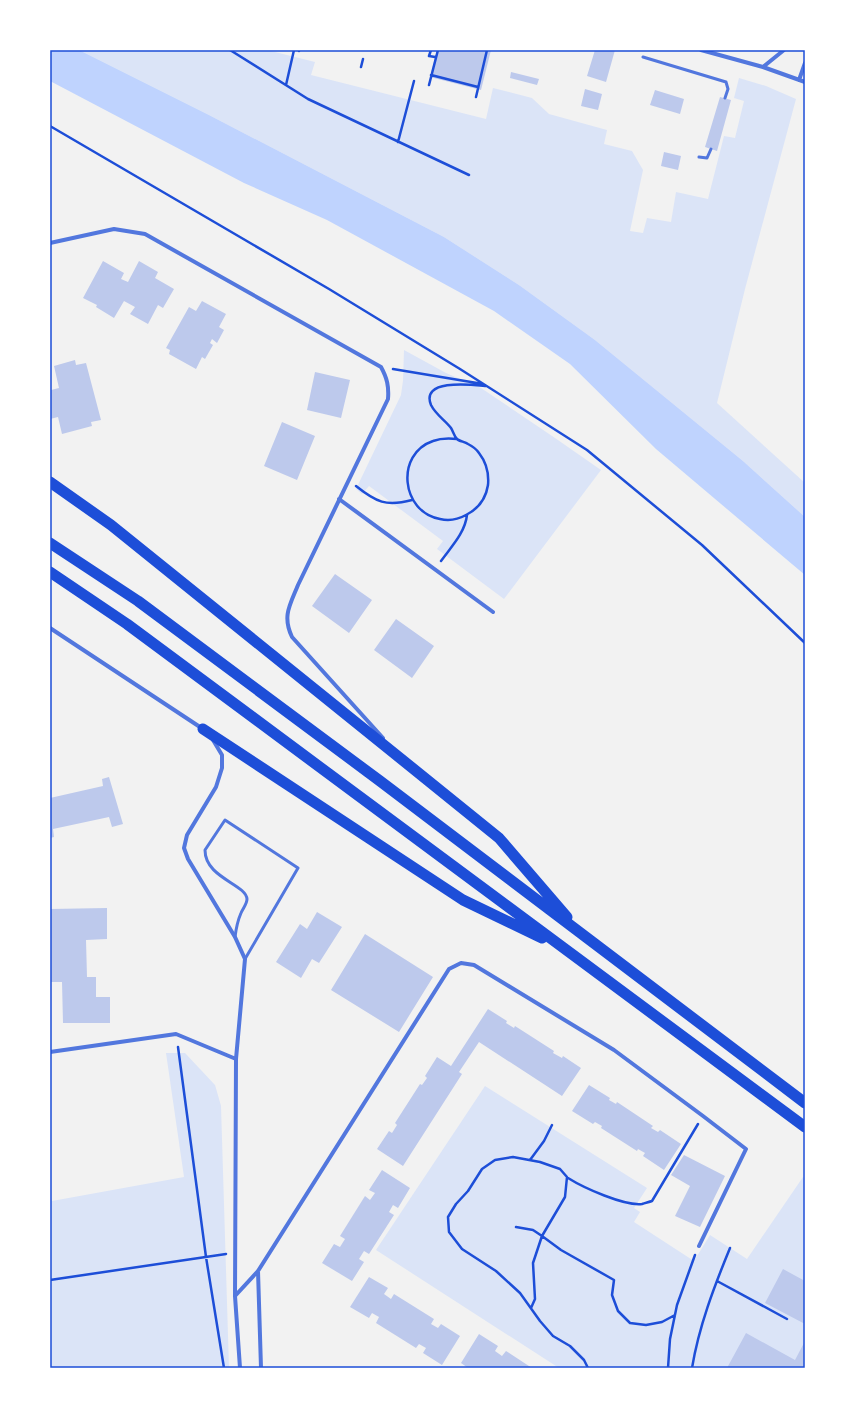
<svg xmlns="http://www.w3.org/2000/svg" width="855" height="1418" font-family="Inter,sans-serif">
	<style>
		.green { fill: #dbe4f7 }
		.water { fill: #bfd3fe }
		.building { fill: #bdc9ec }
		.lines { fill: none; stroke-linecap: round; stroke-linejoin: round }
		.path { stroke: #1d4ed8; stroke-width: 2.5 }
		.service { stroke: #5277de; stroke-width: 3 }
		.minor { stroke: #5277de; stroke-width: 4 }
		.trunk { stroke: #1d4ed8; stroke-width: 11 }
		.neatline { fill: none; stroke: #1d4ed8; stroke-width: 1.5 }
	</style>
	<rect width="100%" height="100%" fill="#f2f2f2"/>
	<path class="green" d="M 79,50 L 267,50 L 315,62 L 311,75 L 486,119 L 493,88 L 532,98 L 549,114 L 607,130 L 604,144 L 632,151 L 643,170 L 630,231 L 643,233 L 647,218 L 671,222 L 676,192 L 708,199 L 724,136 L 735,138 L 744,101 L 734,98 L 739,78 L 766,86 L 796,99 L 745,289 L 717,403 L 805,483 L 805,517 L 743,461 L 595,340 L 519,285 L 444,237 L 209,115 Z
		M 404,350 L 446,373 L 481,388 L 555,438 L 601,470 L 504,599 L 437,549 L 443,541 L 369,486 L 362,494 L 356,489 L 401,395 L 403,381 Z
		M 166,1053 L 185,1053 L 215,1085 L 221,1106 L 229,1368 L 50,1368 L 50,1193 L 52,1201 L 184,1177 Z
		M 485,1086 L 647,1188 L 634,1208 L 640,1212 L 634,1222 L 694,1261 L 710,1235 L 747,1259 L 803,1177 L 805,1178 L 805,1368 L 559,1368 L 376,1250 Z"/>
	<path class="water" d="M 50,50 L 79,50 L 209,115 L 444,237 L 519,285 L 595,340 L 743,461 L 805,517 L 805,575 L 656,449 L 570,364 L 494,311 L 327,220 L 244,183 L 50,81 Z"/>
	<path class="building" d="M 437,50 L 491,50 L 481,90 L 430,77 Z
		M 595,50 L 615,50 L 606,82 L 587,76 Z
		M 511,72 L 539,79 L 537,85 L 510,78 Z
		M 585,89 L 602,94 L 598,110 L 581,106 Z
		M 655,90 L 684,99 L 680,114 L 650,105 Z
		M 720,97 L 731,100 L 717,151 L 705,147 Z
		M 664,152 L 681,156 L 678,170 L 661,166 Z
		M 103,261 L 124,273 L 121,279 L 128,282 L 139,261 L 158,272 L 155,278 L 174,289 L 163,308 L 158,305 L 148,324 L 130,314 L 135,307 L 124,301 L 114,318 L 96,307 L 97,305 L 83,298 Z
		M 202,301 L 226,314 L 219,327 L 224,330 L 217,343 L 212,339 L 210,343 L 213,345 L 205,359 L 202,357 L 196,369 L 169,354 L 170,350 L 166,348 L 189,307 L 196,311 Z
		M 75,360 L 76,365 L 86,363 L 101,420 L 91,422 L 92,426 L 62,434 L 58,417 L 50,419 L 50,387 L 51,390 L 59,388 L 54,366 Z
		M 315,372 L 350,380 L 341,418 L 307,410 Z
		M 282,422 L 315,436 L 297,480 L 264,466 Z
		M 335,574 L 372,600 L 349,633 L 312,606 Z
		M 396,619 L 434,646 L 412,678 L 374,650 Z
		M 109,777 L 123,824 L 112,827 L 109,817 L 53,829 L 54,837 L 50,838 L 50,798 L 103,786 L 102,779 Z
		M 107,908 L 107,939 L 86,940 L 87,977 L 96,977 L 96,997 L 110,997 L 110,1023 L 63,1023 L 62,982 L 50,982 L 50,909 Z
		M 317,912 L 342,927 L 319,963 L 312,959 L 301,978 L 276,962 L 300,924 L 307,929 Z
		M 365,934 L 433,977 L 399,1032 L 331,990 Z
		M 488,1009 L 507,1021 L 506,1023 L 514,1028 L 515,1026 L 554,1051 L 553,1053 L 562,1058 L 563,1056 L 581,1068 L 562,1096 L 479,1042 L 459,1072 L 462,1074 L 403,1166 L 377,1149 L 389,1131 L 392,1133 L 397,1125 L 395,1123 L 420,1084 L 422,1085 L 427,1078 L 425,1076 L 437,1057 L 451,1066 Z
		M 589,1085 L 610,1098 L 609,1100 L 616,1104 L 617,1102 L 653,1126 L 651,1128 L 658,1132 L 660,1130 L 681,1144 L 664,1170 L 643,1156 L 645,1153 L 638,1149 L 637,1151 L 601,1128 L 602,1126 L 595,1122 L 593,1124 L 572,1111 Z
		M 684,1155 L 725,1176 L 700,1227 L 675,1216 L 690,1186 L 671,1175 Z
		M 382,1170 L 410,1188 L 398,1208 L 393,1205 L 389,1212 L 394,1215 L 369,1254 L 364,1251 L 359,1259 L 364,1262 L 352,1281 L 322,1263 L 334,1244 L 340,1247 L 345,1239 L 340,1236 L 365,1196 L 370,1200 L 375,1193 L 369,1190 Z
		M 783,1269 L 805,1281 L 805,1324 L 765,1303 Z
		M 369,1277 L 388,1288 L 384,1294 L 391,1299 L 394,1294 L 434,1319 L 431,1324 L 438,1328 L 441,1324 L 460,1336 L 442,1365 L 423,1353 L 426,1348 L 419,1344 L 416,1348 L 376,1323 L 379,1317 L 372,1313 L 369,1318 L 350,1307 Z
		M 746,1333 L 795,1360 L 805,1341 L 805,1368 L 727,1368 Z
		M 479,1334 L 498,1346 L 495,1351 L 502,1356 L 506,1351 L 532,1368 L 468,1368 L 461,1363 Z"/>
	<g class="lines">
		<path class="path" d="M 230,50 L 308,99 L 469,175
			M 431,50 L 429,56 L 435,57
			M 299,51 L 299,50
			M 361,67 L 363,59
			M 431,75 L 478,87
			M 286,85 L 294,50
			M 429,85 L 438,50
			M 476,97 L 487,50
			M 50,126 L 329,289 L 460,369 L 587,450 L 702,545 L 805,643
			M 398,142 L 414,81
			M 393,369 L 483,384
			M 457,439 C 448,438 441,438 433,441 C 395,454 401,512 440,519 C 449,521 457,520 466,515 C 478,509 486,498 488,485 C 489,474 486,462 479,453 C 477,450 472,446 468,444 C 465,442 459,441 457,439 C 454,436 453,431 451,428 C 445,420 436,415 431,405 C 420,378 474,385 486,386
			M 356,486 C 376,502 386,507 412,500
			M 441,561 C 451,547 465,533 467,515
			M 178,1047 L 206,1257 L 224,1368
			M 530,1160 L 544,1141 L 552,1125
			M 568,1178 C 584,1188 624,1206 642,1204 C 645,1203 649,1202 652,1201 L 698,1124
			M 516,1227 L 533,1230 L 542,1236 L 533,1263 L 535,1299 L 531,1308
			M 50,1280 L 226,1254
			M 717,1281 L 787,1319
			M 588,1368 L 584,1360 L 570,1346 L 553,1336 L 540,1321 L 520,1293 L 496,1271 L 462,1249 L 449,1232 L 448,1217 L 456,1204 L 468,1191 L 482,1169 L 495,1160 L 513,1157 L 540,1162 L 560,1169 L 567,1177 L 565,1197 L 542,1236 L 561,1250 L 614,1280 L 612,1295 L 618,1311 L 630,1323 L 646,1325 L 662,1322 L 675,1315
			M 668,1368 L 670,1339 L 677,1305 L 695,1255
			M 692,1368 C 699,1326 714,1287 730,1248"/>
		<path class="service" d="M 643,57 L 726,82 L 728,89 L 725,98
			M 699,157 L 707,158 L 711,149
			M 235,937 C 236,929 238,920 241,913 C 243,908 247,904 247,899 C 246,884 205,878 205,850 L 225,820 L 298,868 L 245,959"/>
		<path class="minor" d="M 701,50 L 763,67 L 805,82
			M 763,67 L 784,50
			M 799,80 L 805,63
			M 50,243 L 114,229 L 145,234 L 381,367 C 387,378 389,386 388,399 L 298,585 C 290,605 282,616 292,637 L 383,738
			M 339,499 L 493,612
			M 50,628 L 203,729
			M 213,740 L 222,755 L 222,768 L 216,787 L 187,835 L 184,848 L 188,859 L 235,937 L 245,959 L 236,1059 L 235,1296 L 240,1368
			M 50,1052 L 176,1034 L 236,1059
			M 258,1271 L 261,1368
			M 235,1296 L 258,1271 L 449,969 L 461,963 L 474,965 L 614,1050 L 703,1116 L 746,1149 L 699,1246"/>
		<path class="trunk" d="M 50,482 L 111,525 L 400,758 L 499,838 L 567,917
			M 50,543 L 138,601 L 380,781 L 805,1103
			M 50,572 L 127,624 L 805,1127
			M 203,729 L 463,900 L 542,938"/>
	</g>
	<rect width="855" height="1418" fill="none" stroke="#ffffff" stroke-width="102"/>
	<rect x="51" y="51" width="753" height="1316" class="neatline"/>
</svg>
